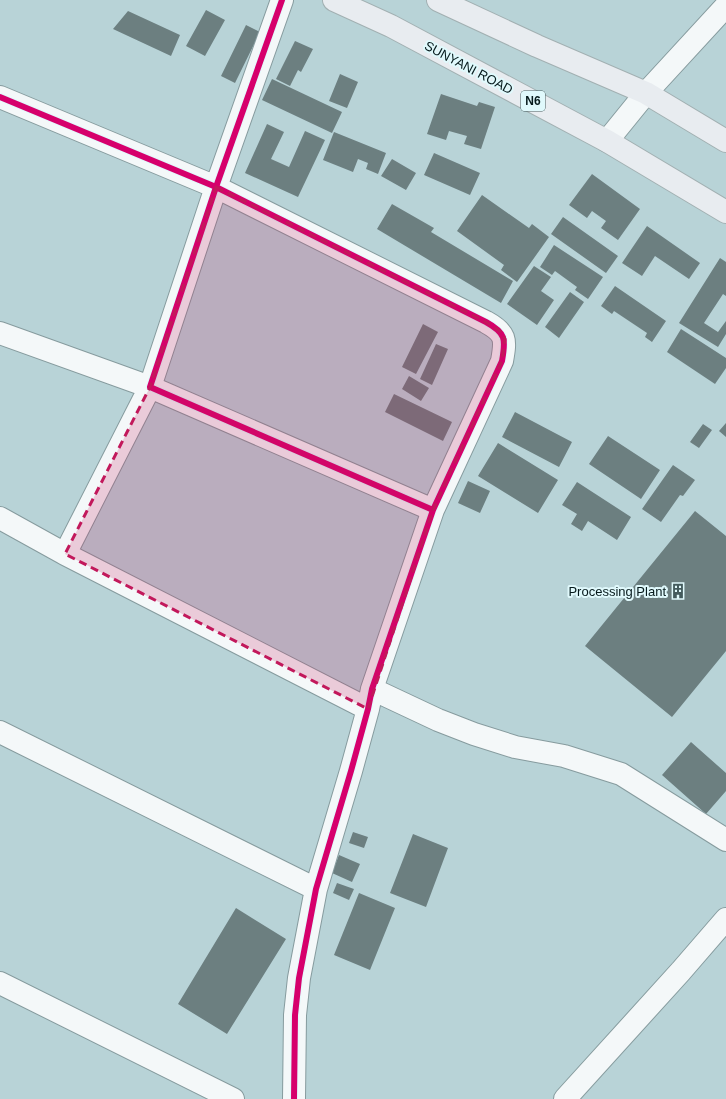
<svg xmlns="http://www.w3.org/2000/svg" width="726" height="1099" font-family="Arial,sans-serif">
	<style>
		.building { fill: #6c7f80 }
		.lines { fill: none; stroke-linecap: round; stroke-linejoin: round }
		.minor-casing { stroke: #869b9e; stroke-width: 24 }
		.primary-casing { stroke: #a2b0b2; stroke-width: 24 }
		.minor { stroke: #f4f8f9; stroke-width: 22 }
		.primary { stroke: #e8ecf0; stroke-width: 22 }
		.cycleway-casing { stroke: #e0f9fc; stroke-width: 8 }
		.cycleway { stroke: #d6006c; stroke-width: 6 }
		.marked { fill: #c2185b; fill-opacity: 0.2; stroke: #c2185b; stroke-width: 3; stroke-dasharray: 8 5; stroke-linejoin: round }
		.labels { text-anchor: middle; stroke-width: 4; stroke-linejoin: round; paint-order: stroke }
		.shield { fill: #e0f9fc; stroke: #475d5f; stroke-width: 1 }
		.shield-label { font-size: 12px; font-weight: bold; fill: #061a1c }
		.street-label { font-size: 13px; fill: #061a1c; stroke: #e0f9fc }
		.poi-label { font-size: 13px; fill: #061a1c; stroke: #e0f9fc; text-anchor: end }
	</style>
	<rect width="100%" height="100%" fill="#b8d3d7"/>
	<path class="building" d="M 206,10 L 225,20 L 205,56 L 186,46 Z
		M 128,11 L 180,35 L 171,56 L 113,29 Z
		M 246,25 L 260,32 L 235,83 L 221,76 Z
		M 295,41 L 313,49 L 301,72 L 298,70 L 290,86 L 276,79 Z
		M 340,74 L 358,82 L 347,108 L 329,101 Z
		M 272,79 L 342,112 L 332,133 L 262,100 Z
		M 441,94 L 477,106 L 479,102 L 495,107 L 481,149 L 464,144 L 467,136 L 449,131 L 446,140 L 427,134 Z
		M 267,124 L 284,132 L 271,159 L 289,167 L 305,131 L 325,140 L 298,197 L 245,173 Z
		M 334,132 L 386,153 L 378,174 L 366,169 L 368,163 L 358,159 L 353,172 L 323,160 Z
		M 434,153 L 480,173 L 470,195 L 424,175 Z
		M 392,159 L 416,173 L 406,190 L 381,176 Z
		M 592,174 L 640,209 L 618,240 L 601,228 L 606,221 L 592,211 L 587,218 L 569,205 Z
		M 482,195 L 529,228 L 532,224 L 549,237 L 517,282 L 501,270 L 504,265 L 457,231 Z
		M 392,204 L 434,228 L 431,232 L 513,281 L 501,303 L 377,229 Z
		M 563,217 L 618,256 L 606,273 L 551,234 Z
		M 647,226 L 700,263 L 689,279 L 655,256 L 642,276 L 622,263 Z
		M 554,245 L 603,277 L 588,299 L 575,290 L 577,287 L 555,271 L 552,275 L 540,267 Z
		M 720,258 L 726,262 L 726,296 L 723,294 L 704,323 L 718,332 L 726,321 L 726,334 L 718,347 L 679,323 Z
		M 534,266 L 551,277 L 541,291 L 554,300 L 537,325 L 507,304 Z
		M 615,286 L 666,321 L 652,342 L 645,337 L 647,333 L 614,311 L 612,314 L 601,306 Z
		M 570,292 L 584,302 L 559,338 L 545,327 Z
		M 423,324 L 438,332 L 416,374 L 402,367 Z
		M 681,329 L 726,358 L 726,368 L 715,384 L 667,352 Z
		M 436,344 L 448,349 L 432,385 L 420,379 Z
		M 409,376 L 429,388 L 421,401 L 402,389 Z
		M 394,394 L 452,422 L 443,441 L 385,412 Z
		M 515,412 L 572,442 L 559,467 L 502,437 Z
		M 726,423 L 726,437 L 719,431 Z
		M 703,424 L 712,430 L 699,448 L 690,442 Z
		M 608,436 L 660,470 L 641,499 L 589,464 Z
		M 498,443 L 558,480 L 538,513 L 478,476 Z
		M 673,465 L 695,480 L 683,496 L 680,495 L 661,522 L 642,509 Z
		M 468,481 L 490,491 L 480,513 L 458,503 Z
		M 577,482 L 631,517 L 617,540 L 588,521 L 582,531 L 571,524 L 577,514 L 562,505 Z
		M 695,511 L 726,536 L 726,651 L 672,717 L 585,646 Z
		M 691,742 L 726,773 L 726,791 L 706,814 L 662,775 Z
		M 353,832 L 368,837 L 364,848 L 349,843 Z
		M 413,834 L 448,848 L 426,907 L 390,893 Z
		M 339,855 L 360,864 L 352,882 L 332,873 Z
		M 337,883 L 354,889 L 349,900 L 333,893 Z
		M 359,893 L 395,908 L 370,970 L 334,955 Z
		M 236,908 L 286,939 L 227,1034 L 178,1004 Z"/>
	<g class="lines">
		<defs>
			<path id="minor" d="M 282,0 L 216,187 L 150,387 L 433,510
				M 0,97 L 216,187 L 486,322 C 506,333 506,339 502,361 L 433,510 L 372,689 L 368,709 L 351,771 L 316,889 L 299,978 L 295,1015 L 294,1099
				M 607,141 L 646,93 L 726,6
				M 0,333 L 150,387 L 65,554
				M 0,518 L 65,554 L 368,709
				M 372,689 L 438,720 L 474,734 L 515,747 L 564,756 L 621,774 L 726,840
				M 0,732 L 316,889
				M 0,983 L 233,1099
				M 565,1099 L 681,971 L 726,919"/>
			<path id="primary" d="M 334,0 L 391,26 L 607,141 L 726,212
				M 438,0 L 537,46 L 646,93 L 726,141"/>
		</defs>
		<use href="#minor" class="minor-casing"/>
		<use href="#primary" class="primary-casing"/>
		<use href="#minor" class="minor"/>
		<use href="#primary" class="primary"/>
		<defs>
			<path id="cycleway" d="M 282,0 L 216,187 L 150,387 L 433,510
				M 0,97 L 216,187 L 486,322 C 506,333 506,339 502,361 L 433,510 L 372,689 L 368,709 L 351,771 L 316,889 L 299,978 L 295,1015 L 294,1099"/>
		</defs>
		<use href="#cycleway" class="cycleway-casing"/>
		<use href="#cycleway" class="cycleway"/>
	</g>
	<path class="marked" d="M 216,187 L 486,322 L 500,331 L 505,339 L 502,361 L 433,510 L 368,709 L 65,554 L 150,387 Z"/>
	<defs>
		<symbol id="building-bare" viewBox="-9 -9 18 18"><path d="M-4-6H4V6H1V3H-1V6H-4ZM-2.5-4.3h1.7v1.8h-1.7ZM.8-4.3h1.7v1.8H.8ZM-2.5-1h1.7V.8h-1.7ZM.8-1h1.7V.8H.8Z" fill="#445b5d" stroke="#e0f9fc" stroke-width="2.5" paint-order="stroke"/></symbol>
	</defs>
	<g fill-rule="evenodd">
		<use href="#building-bare" x="667" y="580" width="22" height="22"/>
	</g>
	<g class="labels">
		<rect class="shield" x="521" y="91" width="24" height="20" rx="3"/>
		<g class="shield-label">
			<text x="533" y="105">N6</text>
		</g>
		<g class="street-label">
			<text transform="translate(469 67) rotate(28)" y="5">SUNYANI ROAD</text>
		</g>
		<g class="poi-label">
			<text x="666" y="596">Processing Plant</text>
		</g>
	</g>
</svg>
